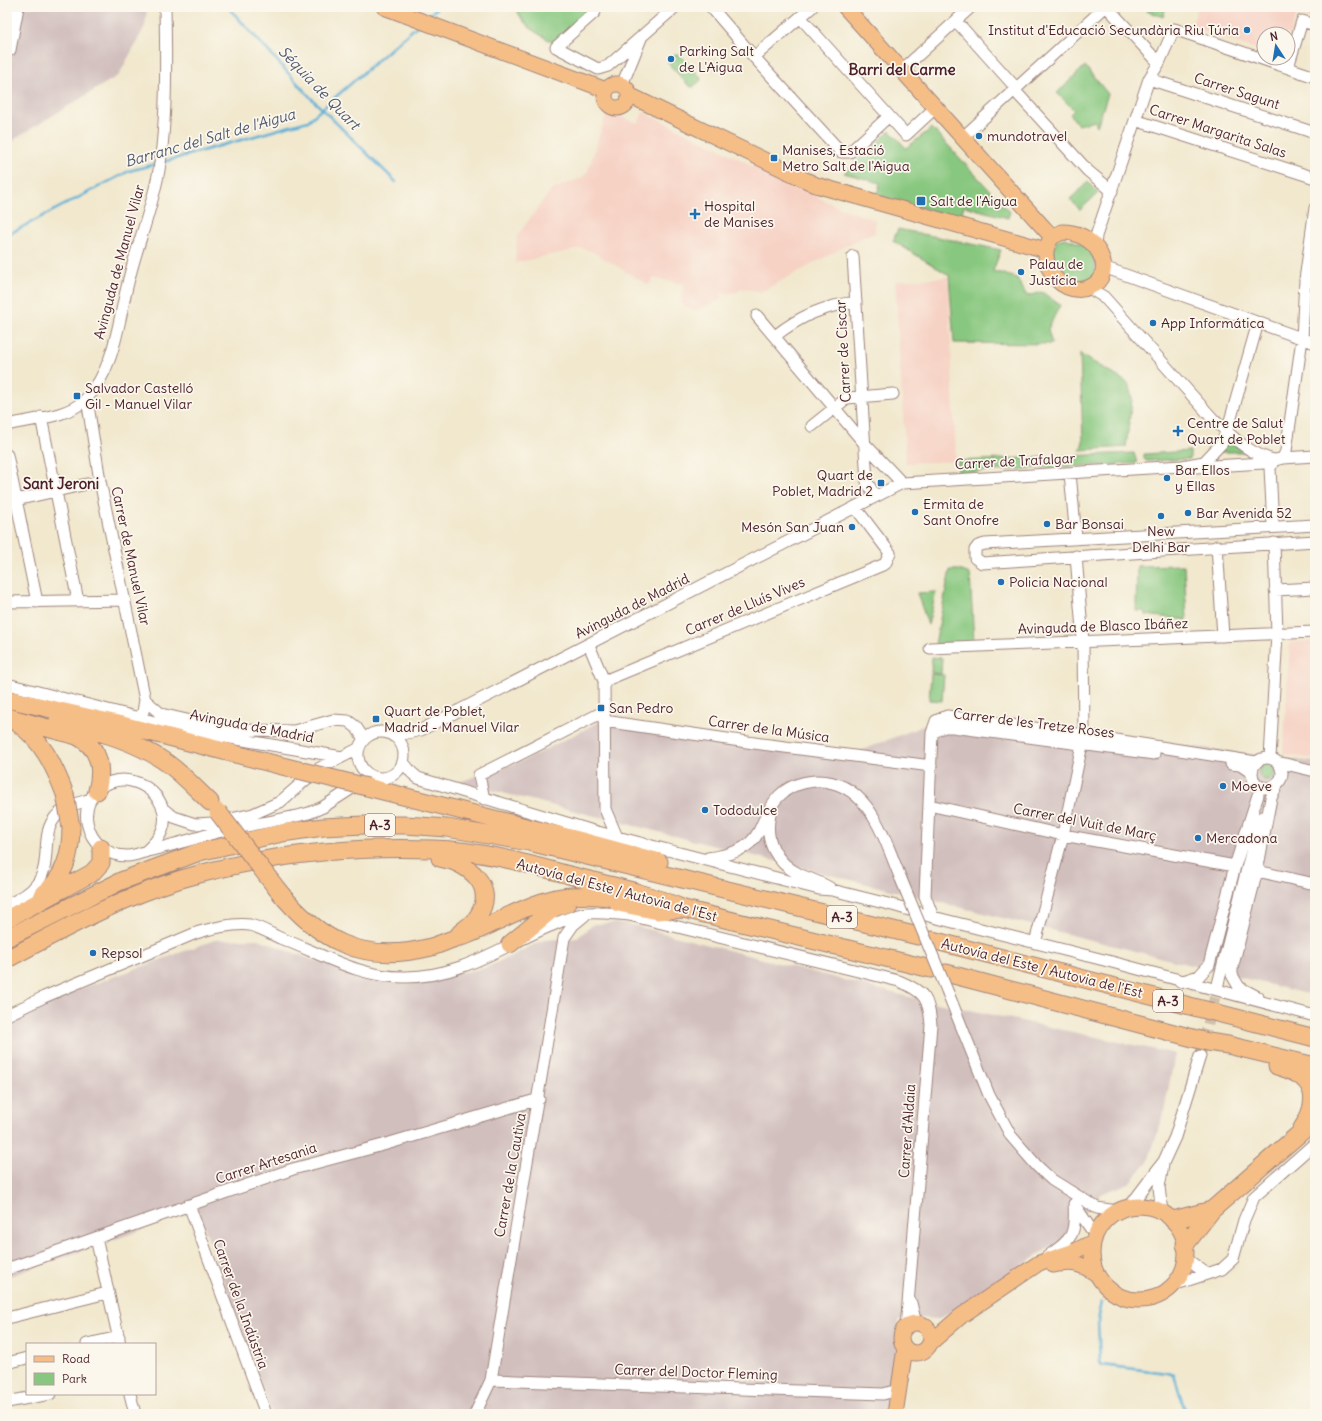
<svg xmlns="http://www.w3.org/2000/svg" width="1322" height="1421" font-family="Delius,sans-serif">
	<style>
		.built { fill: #f6d2c4 }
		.industrial { fill: #d1bfbe }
		.green { fill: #88c77f; stroke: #697355 }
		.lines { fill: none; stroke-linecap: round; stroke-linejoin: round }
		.stream { stroke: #5aafd6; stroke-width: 2.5 }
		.minor-tunnel { stroke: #d0c0ad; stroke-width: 11; stroke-dasharray: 11 5.5; stroke-linecap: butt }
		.minor-casing { stroke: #9e847c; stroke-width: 13 }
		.major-casing { stroke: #9e847c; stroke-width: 17 }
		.highway-casing { stroke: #9e847c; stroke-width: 19 }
		.minor { stroke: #fff; stroke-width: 11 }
		.major { stroke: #f6be87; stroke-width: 15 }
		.highway { stroke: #f6be87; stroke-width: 17 }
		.minor-bridge-casing { stroke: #9e847c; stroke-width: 13; stroke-linecap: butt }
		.highway-bridge-casing { stroke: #9e847c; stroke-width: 19; stroke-linecap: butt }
		.minor-bridge { stroke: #fff; stroke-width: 11 }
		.highway-bridge { stroke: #f6be87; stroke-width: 17 }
		.poi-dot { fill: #1f6fb2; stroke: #fbf7ec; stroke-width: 1.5 }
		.labels { text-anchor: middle; stroke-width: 3.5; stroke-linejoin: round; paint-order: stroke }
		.shield { fill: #fbf7ec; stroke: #7f6065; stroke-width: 1 }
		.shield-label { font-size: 13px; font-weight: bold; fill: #4a1f2b }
		.poi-label { font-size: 14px; fill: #4a1f2b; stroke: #fbf7ec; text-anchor: start }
		.street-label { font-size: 14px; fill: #4a1f2b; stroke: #fbf7ec }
		.neighbourhood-label { font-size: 15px; font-weight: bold; fill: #4a1f2b; stroke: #fbf7ec }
		.water-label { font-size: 15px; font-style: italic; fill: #50596f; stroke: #fbf7ec }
	</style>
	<rect width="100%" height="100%" fill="#fbf7ec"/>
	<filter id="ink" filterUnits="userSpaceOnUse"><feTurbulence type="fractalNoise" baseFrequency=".025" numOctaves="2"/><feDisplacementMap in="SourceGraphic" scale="8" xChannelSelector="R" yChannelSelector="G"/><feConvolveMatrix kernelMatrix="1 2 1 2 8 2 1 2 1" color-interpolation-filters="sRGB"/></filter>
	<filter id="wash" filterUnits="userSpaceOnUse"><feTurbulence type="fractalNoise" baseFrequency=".012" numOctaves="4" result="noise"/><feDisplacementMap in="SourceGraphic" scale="16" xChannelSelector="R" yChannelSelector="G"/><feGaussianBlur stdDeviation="0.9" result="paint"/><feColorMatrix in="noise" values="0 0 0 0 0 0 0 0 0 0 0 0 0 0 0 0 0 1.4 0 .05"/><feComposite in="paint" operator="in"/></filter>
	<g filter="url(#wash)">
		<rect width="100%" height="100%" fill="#f1e8ce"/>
		<path class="built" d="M 1197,7 L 1315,7 L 1315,19 L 1297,14 L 1288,40 L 1288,34 L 1264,34 L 1264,52 L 1192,27 Z
			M 607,112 L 638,123 L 643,112 L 840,208 L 875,220 L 875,233 L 862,237 L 761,292 L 741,288 L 737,292 L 722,294 L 722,300 L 694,311 L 681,303 L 683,284 L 653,278 L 649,285 L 591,251 L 582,248 L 515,263 L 517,236 L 551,190 L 582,178 L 588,171 Z
			M 948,277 L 956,461 L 906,463 L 895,281 Z
			M 1315,641 L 1315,759 L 1283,754 L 1290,642 Z"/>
		<path class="industrial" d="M 7,7 L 147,7 L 145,26 L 119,75 L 16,138 L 7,148 Z
			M 948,716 L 1315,762 L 1315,996 L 459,782 L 525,760 L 599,722 L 855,753 Z
			M 624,923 L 905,996 L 1175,1054 L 1163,1117 L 1148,1161 L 1129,1183 L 1101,1194 L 1060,1241 L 939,1319 L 919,1318 L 899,1320 L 894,1382 L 889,1414 L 272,1414 L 198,1210 L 7,1277 L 7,1024 L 61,996 L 215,940 L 258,939 L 313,960 L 403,985 L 488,967 L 544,940 L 577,938 L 594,924 Z"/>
		<path class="green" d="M 516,7 L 596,7 L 554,43 C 537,33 522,26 516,7 Z
			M 1148,7 L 1166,7 L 1163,17 L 1146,11 Z
			M 676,54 L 680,55 L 700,77 L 701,80 L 693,87 L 689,86 L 668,63 Z
			M 1085,66 L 1108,94 L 1097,126 L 1095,121 L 1078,125 L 1070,114 L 1074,110 L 1057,93 Z
			M 932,128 L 1010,212 L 1008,218 L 964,206 L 960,219 L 877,195 L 880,183 L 844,173 L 890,131 L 906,148 Z
			M 1088,182 L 1098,193 L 1080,210 L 1070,199 Z
			M 898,229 L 1001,250 L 993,271 L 1017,278 L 1027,296 L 1042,292 L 1060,305 L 1048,329 L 1052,344 L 954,343 L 949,275 L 893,241 Z
			M 1064,238 C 1083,243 1100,252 1094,276 L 1082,284 L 1065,280 L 1050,258 L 1057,240 Z
			M 1080,354 L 1128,383 L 1132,399 L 1126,447 L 1080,450 L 1083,442 Z
			M 1228,439 L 1244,452 L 1217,452 Z
			M 1190,451 L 1190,459 L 1147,461 L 1144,459 L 1144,454 Z
			M 1134,453 L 1137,463 L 957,473 L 958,461 Z
			M 1184,565 L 1187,620 L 1146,615 L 1145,611 L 1136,611 L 1137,566 Z
			M 950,570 L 959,570 L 970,574 L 974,642 L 935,644 Z
			M 936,592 L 928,625 L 917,593 Z
			M 932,657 L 942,658 L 941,674 L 931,673 Z
			M 931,674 L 944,675 L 942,701 L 929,700 Z
			M1259 772a8 8 0 1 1 16 0a8 8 0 1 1-16 0Z"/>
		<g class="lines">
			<path class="stream" d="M 228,7 L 311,98 L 396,182
				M 426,18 L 438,7
				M 163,162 L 308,121 L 418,25
				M 7,235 L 129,171 L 156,164
				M 1102,1302 L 1098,1321 L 1100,1362 L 1102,1365 L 1168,1373 L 1174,1375 L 1186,1414"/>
		</g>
	</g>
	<g filter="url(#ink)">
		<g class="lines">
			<path class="minor-tunnel" d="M 1200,1056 L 1218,984"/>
			<defs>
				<path id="minor" d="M 711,7 L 754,57 L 841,152 L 850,152 L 888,117
					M 1107,7 L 1159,63
					M 595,12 L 556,47 L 598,69 L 608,66 L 642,36
					M 800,17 L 906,135 L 935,108
					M 956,21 L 1017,89
					M 10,50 L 18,7
					M 754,57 L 812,7
					M 1288,67 L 1302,21 L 1315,25
					M 902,70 L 971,7
					M 1149,79 L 1315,133
					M 622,85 L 642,36 L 675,7
					M 1015,91 L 1088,171 L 1112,191
					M 1135,120 L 1315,178
					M 962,138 L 1105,7
					M 1095,247 L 1096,236 L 1149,79 L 1159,63 L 1174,29 L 1315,77
					M 853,256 L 867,482 L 875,496
					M 1102,264 L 1109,269 L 1315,343
					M 1305,280 L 1315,282
					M 1089,288 L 1104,297 L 1213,419 C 1232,436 1248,454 1274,460
					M 757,316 L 864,443 L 902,483
					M 775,336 C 800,316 824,306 856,302
					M 87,399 L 100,481 L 145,700 L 143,712 L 139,718
					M 41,417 L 78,601
					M 7,425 C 32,419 67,418 86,399 C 114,370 118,324 127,287 C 136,247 152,210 159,170 C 167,120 166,58 165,7
					M 812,426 L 847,398 L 893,394
					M 7,455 L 37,602
					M 1283,458 L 1286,451 L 1302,339 L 1305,280 L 1315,208
					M 1196,467 L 1264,463 L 1283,458 L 1315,456
					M 1070,473 L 1076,538
					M 16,500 L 100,481
					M 1315,525 L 985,544 L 978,546 L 975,550 L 975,558 L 982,563 L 1315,541
					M 1273,526 L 1270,468 L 1274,460
					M 1217,546 L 1223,636
					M 1275,590 L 1315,588
					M 7,602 L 125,600
					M 589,645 L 604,681 L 605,809 L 617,837
					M 930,648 L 1315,632
					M 604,681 L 885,564 L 890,553 L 855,507
					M 7,684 L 190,731 L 342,757
					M 145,700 L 161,714 L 217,727 L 245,730 L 294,731 L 333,720 L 348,721 L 356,727 L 364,739
					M 604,721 L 754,743 L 931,766
					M358 755a23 23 0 1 1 46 0a23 23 0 1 1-46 0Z
					M 932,733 L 944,727 L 953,727 L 1154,754
					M 393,736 L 421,730 L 902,483 L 1182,466 L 1204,462 L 1222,443 L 1230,421 L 1257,326 L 1261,324
					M 1270,758 L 1277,634 L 1274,543
					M1252 773a15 15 0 1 1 30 0a15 15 0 1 1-30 0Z
					M 403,762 L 412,773 L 418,778 L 590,830 L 819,889 L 832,890 L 896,906 L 933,917 L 1108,961 L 1315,1016
					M 1277,762 L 1315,771
					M 1231,764 L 1240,765 L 1252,773
					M 484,799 L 479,775 L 605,711
					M 929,805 L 1063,835 L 1235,866
					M 163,809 L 174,817 L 195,824 L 213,823 L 253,814 L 280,802 L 318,769 L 358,749
					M 770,815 C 764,840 776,863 799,874 C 810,879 820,882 830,888
					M 145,852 C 152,846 158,840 162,831 C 174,802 140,772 111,782 C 70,796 84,856 127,856 C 135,856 140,853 147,851 C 170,846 192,839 214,833 C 246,825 278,821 309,813 L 323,807 L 371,776
					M 708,858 C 728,855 749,851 759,831 C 765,819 769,806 779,796 C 788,787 802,782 815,781 C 869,779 884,839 901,879
					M 1257,871 L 1315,884
					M 7,905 C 18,900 30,894 37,884 C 55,859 35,827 65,809 C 72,804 82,802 91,799
					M 933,917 L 925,896 L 932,733 L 936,721 L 947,716 L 1084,735 L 1256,762
					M 1035,943 L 1063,835 L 1084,735 L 1083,642 L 1076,556
					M 1180,982 L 1199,976 L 1209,965 L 1235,866 L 1258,795
					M 1218,984 L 1257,829 L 1262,817
					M 948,993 L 989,1095 L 1011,1136 L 1037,1166 L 1052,1180 L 1097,1208 L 1117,1211
					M 1258,997 L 1239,987 L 1232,975 L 1232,969 L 1257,871 L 1271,798 L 1279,781
					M 7,1015 L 44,997 L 196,933 C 213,928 232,923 250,925 C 260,927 271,934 280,938 C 322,954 360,978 406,977 C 463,976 500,947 550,926 C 562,921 574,915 587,913 C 601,912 615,914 629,915 L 899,981 C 925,992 929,998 931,1025 L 906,1328
					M 1074,1204 L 1095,1235
					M 189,1205 L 266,1414
					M 1130,1206 L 1164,1161 L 1175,1137 L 1200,1056
					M 1162,1212 L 1159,1187 L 1163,1165
					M 96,1238 L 120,1344
					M 1047,1257 C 1072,1238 1076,1237 1074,1204
					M 1185,1258 L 1207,1274
					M 7,1269 L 293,1169 L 383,1145 L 539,1099
					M 1173,1285 L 1222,1269 L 1233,1259 L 1244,1220 L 1254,1197 L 1315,1143
					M 911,1303 L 916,1324
					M 7,1318 L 107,1293
					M 87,1344 L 119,1337
					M 7,1363 L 27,1358
					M 491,1380 L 883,1394 L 899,1390
					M 130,1394 L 135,1414
					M 7,1402 L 50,1394
					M 475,1414 L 491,1380 L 564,938 L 573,925 L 584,916"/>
				<path id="major" d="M 384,7 L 606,90
					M 845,7 L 1052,237
					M605 96a12 12 0 1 1 24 0a12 12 0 1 1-24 0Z
					M 629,95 L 816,185 L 1046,250
					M 1062,232 C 1077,232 1088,237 1097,249 C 1122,286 1067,308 1049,268 C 1044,256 1045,247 1052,237 Z
					M1092 1253a47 47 0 1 1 94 0a47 47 0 1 1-94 0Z
					M 1053,1265 C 1072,1262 1079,1262 1095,1273
					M901 1338a15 15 0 1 1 30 0a15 15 0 1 1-30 0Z
					M 930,1343 L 961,1316 L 1039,1263 L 1077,1250 L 1093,1242
					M 895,1414 L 905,1348"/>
				<path id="highway" d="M 7,699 L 122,725 L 298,770
					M 7,717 L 77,736 C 100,748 103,768 97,791
					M 58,721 C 95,731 132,739 164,761 C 181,772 195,788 210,802
					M 16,722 C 42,740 54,765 65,794
					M 367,787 L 578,840 L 659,862
					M 440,858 C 467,862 498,886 478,916 C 474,923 466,928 460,933
					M 277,889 C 318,940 361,964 427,948 C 436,946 444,942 453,939 C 457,937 462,937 467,935 C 496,923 526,905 556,898 C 580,893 608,896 632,901
					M 42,895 C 65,878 71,854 71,827
					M 618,903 L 658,911 L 683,909
					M 7,919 L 92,873 L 101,863 L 101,848
					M 7,938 L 121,881 L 199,852 L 282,833 L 323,827 L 364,825 L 406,825 L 447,828 L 529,842 L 918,936
					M 932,940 L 1315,1038
					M 510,944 L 554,908 L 568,903
					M 7,959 C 62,930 118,899 178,880 C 261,855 346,846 433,849 C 478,850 525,863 569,875 C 608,885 648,893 684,909 L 931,969
					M 946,973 L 1208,1042 L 1228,1045 L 1315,1066
					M 1277,1066 C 1315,1076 1322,1098 1301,1130
					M 1173,1220 L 1212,1210
					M 1185,1245 L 1212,1210 L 1299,1134 L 1315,1121"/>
			</defs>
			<use href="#minor" class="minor-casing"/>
			<use href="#major" class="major-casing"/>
			<use href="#highway" class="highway-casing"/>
			<use href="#minor" class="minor"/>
			<use href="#major" class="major"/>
			<use href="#highway" class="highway"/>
			<defs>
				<path id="minor-bridge" d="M 901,879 L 948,993"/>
				<path id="highway-bridge" d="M 298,770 L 367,787
					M 65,794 L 71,827
					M 218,812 L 277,889"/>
			</defs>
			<use href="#minor-bridge" class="minor-bridge-casing"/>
			<use href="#highway-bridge" class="highway-bridge-casing"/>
			<use href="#minor-bridge" class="minor-bridge"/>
			<use href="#highway-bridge" class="highway-bridge"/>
		</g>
	</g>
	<g class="poi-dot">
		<circle cx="1247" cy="30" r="4"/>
		<circle cx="671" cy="59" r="4"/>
		<circle cx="979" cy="136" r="4"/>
		<rect x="770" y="154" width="8" height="8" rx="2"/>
		<rect x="916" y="196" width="10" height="10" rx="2"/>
		<path d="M693 208h4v4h4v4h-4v4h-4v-4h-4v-4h4z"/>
		<circle cx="1021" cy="272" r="4"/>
		<circle cx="1153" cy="323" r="4"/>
		<rect x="73" y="392" width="8" height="8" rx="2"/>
		<path d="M1176 425h4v4h4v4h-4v4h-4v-4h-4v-4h4z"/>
		<circle cx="1167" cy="478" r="4"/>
		<rect x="877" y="479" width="8" height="8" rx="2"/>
		<circle cx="915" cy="512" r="4"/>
		<circle cx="1188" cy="513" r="4"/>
		<circle cx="1161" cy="516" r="4"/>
		<circle cx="1047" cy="524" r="4"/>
		<circle cx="852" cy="527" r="4"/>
		<circle cx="1001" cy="582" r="4"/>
		<rect x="597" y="704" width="8" height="8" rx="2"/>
		<rect x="372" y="715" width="8" height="8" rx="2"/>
		<circle cx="1223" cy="786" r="4"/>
		<circle cx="705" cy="810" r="4"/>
		<circle cx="1198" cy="838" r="4"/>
		<circle cx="93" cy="953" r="4"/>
	</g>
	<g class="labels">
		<g class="shield">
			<rect x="365" y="814" width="30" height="22" rx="3"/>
			<rect x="827" y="906" width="30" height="22" rx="3"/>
			<rect x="1153" y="990" width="30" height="22" rx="3"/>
		</g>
		<g class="shield-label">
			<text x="380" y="830">A-3</text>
			<text x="842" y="922">A-3</text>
			<text x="1168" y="1006">A-3</text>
		</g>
		<g class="poi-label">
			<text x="1239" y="35" text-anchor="end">Institut d'Educació Secundària Riu Túria</text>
			<text x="679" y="56">Parking Salt<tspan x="679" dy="16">de L'Aigua</tspan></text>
			<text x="987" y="141">mundotravel</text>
			<text x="782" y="155">Manises, Estació<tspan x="782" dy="16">Metro Salt de l'Aigua</tspan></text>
			<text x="930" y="206">Salt de l'Aigua</text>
			<text x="704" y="211">Hospital<tspan x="704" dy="16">de Manises</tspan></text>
			<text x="1029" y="269">Palau de<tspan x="1029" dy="16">Justícia</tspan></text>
			<text x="1161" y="328">App Informática</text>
			<text x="85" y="393">Salvador Castelló<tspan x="85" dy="16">Gil - Manuel Vilar</tspan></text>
			<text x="1187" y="428">Centre de Salut<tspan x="1187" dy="16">Quart de Poblet</tspan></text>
			<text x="1175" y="475">Bar Ellos<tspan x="1175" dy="16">y Ellas</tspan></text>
			<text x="873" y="480" text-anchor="end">Quart de<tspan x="873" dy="16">Poblet, Madrid 2</tspan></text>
			<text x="923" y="509">Ermita de<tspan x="923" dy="16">Sant Onofre</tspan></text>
			<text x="1196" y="518">Bar Avenida 52</text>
			<text x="1055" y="529">Bar Bonsai</text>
			<text x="844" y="532" text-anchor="end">Mesón San Juan</text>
			<text x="1161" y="536" text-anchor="middle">New<tspan x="1161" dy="16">Delhi Bar</tspan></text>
			<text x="1009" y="587">Policia Nacional</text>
			<text x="609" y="713">San Pedro</text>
			<text x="384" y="716">Quart de Poblet,<tspan x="384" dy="16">Madrid - Manuel Vilar</tspan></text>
			<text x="1231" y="791">Moeve</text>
			<text x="713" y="815">Tododulce</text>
			<text x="1206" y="843">Mercadona</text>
			<text x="101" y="958">Repsol</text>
		</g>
		<g class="street-label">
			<text transform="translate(1237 91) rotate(18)" y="5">Carrer Sagunt</text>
			<text transform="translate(1218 131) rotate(18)" y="5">Carrer Margarita Salas</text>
			<text transform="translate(119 262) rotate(-75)" y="5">Avinguda de Manuel Vilar</text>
			<text transform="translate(843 351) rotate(-93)" y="5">Carrer de Ciscar</text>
			<text transform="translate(1015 461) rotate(-3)" y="5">Carrer de Trafalgar</text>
			<text transform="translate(131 556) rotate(78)" y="5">Carrer de Manuel Vilar</text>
			<text transform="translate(632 606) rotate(-27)" y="5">Avinguda de Madrid</text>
			<text transform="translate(745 606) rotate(-23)" y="5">Carrer de Lluís Vives</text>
			<text transform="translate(1103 626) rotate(-2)" y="5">Avinguda de Blasco Ibáñez</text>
			<text transform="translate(1034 723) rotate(7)" y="5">Carrer de les Tretze Roses</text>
			<text transform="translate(252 726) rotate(11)" y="5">Avinguda de Madrid</text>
			<text transform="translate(769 729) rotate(8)" y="5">Carrer de la Música</text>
			<text transform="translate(1085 822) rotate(11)" y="5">Carrer del Vuit de Març</text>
			<text transform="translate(617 890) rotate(15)" y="5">Autovía del Este / Autovia de l'Est</text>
			<text transform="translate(1042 968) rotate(14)" y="5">Autovía del Este / Autovia de l'Est</text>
			<text transform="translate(907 1131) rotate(-86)" y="5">Carrer d'Aldaia</text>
			<text transform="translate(266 1163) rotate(-18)" y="5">Carrer Artesania</text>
			<text transform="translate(510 1175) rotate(-80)" y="5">Carrer de la Cautiva</text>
			<text transform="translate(241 1304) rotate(70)" y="5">Carrer de la Indústria</text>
			<text transform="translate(696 1372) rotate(2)" y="5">Carrer del Doctor Fleming</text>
		</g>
		<g class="neighbourhood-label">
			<text x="902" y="75">Barri del Carme</text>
			<text x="61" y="489">Sant Jeroni</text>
		</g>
		<g class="water-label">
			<text transform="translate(319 88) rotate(46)" y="5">Séquia de Quart</text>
			<text transform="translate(210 138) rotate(-16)" y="5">Barranc del Salt de l'Aigua</text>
		</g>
	</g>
	<rect width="1322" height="1421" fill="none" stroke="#fbf7ec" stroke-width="24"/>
	<rect x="26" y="1343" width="130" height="52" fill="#fbf7ec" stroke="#b4a19f"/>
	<rect x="34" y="1356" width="20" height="6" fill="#f6be87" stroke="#b4a19f"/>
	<text x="62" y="1363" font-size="12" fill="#4a1f2b">Road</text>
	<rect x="34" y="1373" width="20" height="12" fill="#88c77f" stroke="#b4a19f"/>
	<text x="62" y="1383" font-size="12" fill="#4a1f2b">Park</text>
	<g transform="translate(1276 46) rotate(348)"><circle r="19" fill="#fbf7ec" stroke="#b4a19f"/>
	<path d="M0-3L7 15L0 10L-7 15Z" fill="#1f6fb2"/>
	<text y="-6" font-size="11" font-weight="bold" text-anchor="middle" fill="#4a1f2b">N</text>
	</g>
</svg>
